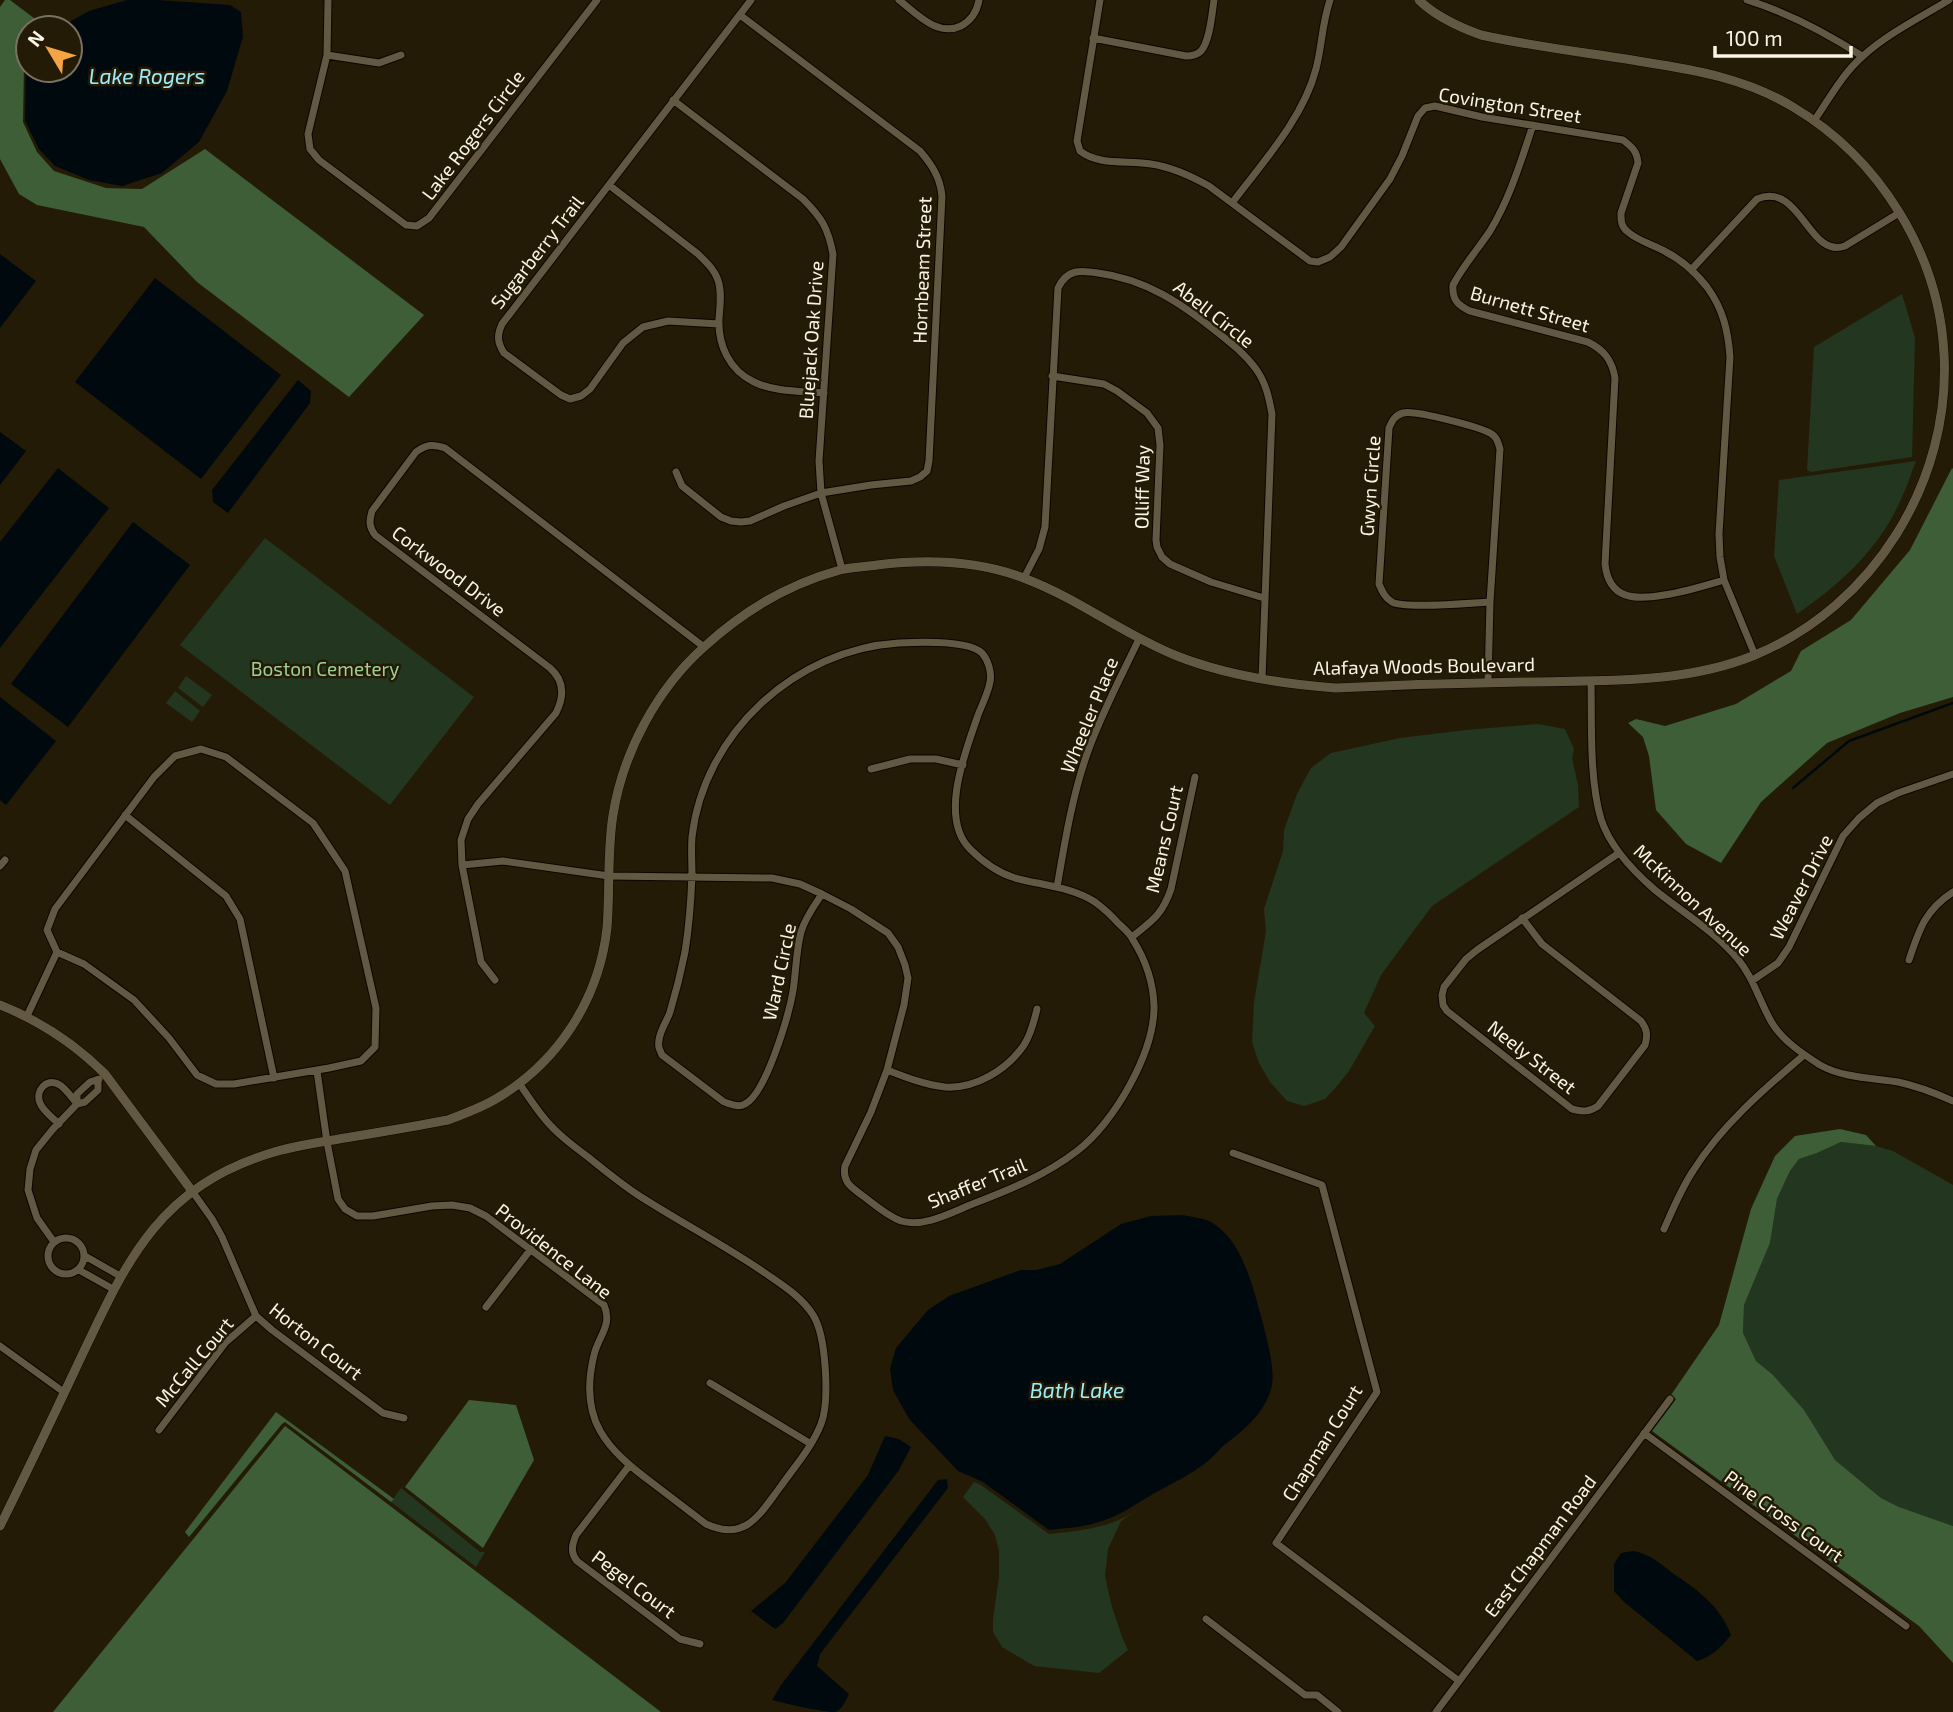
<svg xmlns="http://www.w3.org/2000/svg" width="1953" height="1712" font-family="'Exo 2',sans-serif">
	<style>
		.green { fill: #233620 }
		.forest { fill: #3e5e38 }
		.water { fill: #00090d }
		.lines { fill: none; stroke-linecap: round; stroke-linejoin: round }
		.stream { stroke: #00090d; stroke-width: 2.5 }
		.minor-casing { stroke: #0d0500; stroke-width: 9 }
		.tertiary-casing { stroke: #0d0500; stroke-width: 10 }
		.minor { stroke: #635943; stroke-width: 7 }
		.tertiary { stroke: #635943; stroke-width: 9 }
		.labels { text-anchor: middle; stroke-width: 5; stroke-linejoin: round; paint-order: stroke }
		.street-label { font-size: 19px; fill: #faf4e7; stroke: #241b06 }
		.park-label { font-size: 19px; fill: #9dd193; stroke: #241b06 }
		.water-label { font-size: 21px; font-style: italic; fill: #9dedfd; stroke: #241b06 }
	</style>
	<rect width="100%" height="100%" fill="#241b06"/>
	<path class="green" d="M 1902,294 L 1915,338 L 1912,457 L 1811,472 L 1807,470 L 1814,347 Z
		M 1916,461 C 1911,473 1908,485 1902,497 C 1881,547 1841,584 1797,614 L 1774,556 L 1779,480 Z
		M 265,538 L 474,697 L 390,805 L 180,645 Z
		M 186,676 L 212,695 L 203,707 L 178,688 Z
		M 175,691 L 200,711 L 192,722 L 166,703 Z
		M 1538,724 L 1565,729 L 1574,749 L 1572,758 L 1578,785 L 1579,807 L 1432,906 L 1381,975 L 1364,1013 L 1375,1026 L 1349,1071 L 1336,1087 L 1325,1099 L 1304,1106 L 1287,1101 L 1270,1082 L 1259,1063 L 1252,1042 L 1254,1002 L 1266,931 L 1264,909 L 1283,851 L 1284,830 L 1297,794 L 1311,768 L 1331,753 L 1400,738 L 1466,730 Z
		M 1841,1142 L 1876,1146 L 1893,1151 L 1953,1185 L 1953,1526 L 1899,1507 L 1881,1498 L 1835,1460 L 1772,1374 L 1756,1361 L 1743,1334 L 1744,1305 L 1770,1243 L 1777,1199 L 1790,1171 L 1799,1159 L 1817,1153 Z
		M 974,1482 L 981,1485 L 1049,1534 C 1079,1531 1109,1528 1134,1512 L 1121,1521 L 1108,1549 L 1105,1576 L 1112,1607 L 1122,1637 L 1128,1650 L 1099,1673 L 1034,1666 L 1002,1647 L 993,1632 L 993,1619 L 999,1577 L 999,1551 L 995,1535 L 985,1519 L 963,1497 Z
		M 401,1488 L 480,1552 L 485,1552 L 476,1567 L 391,1502 Z"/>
	<path class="forest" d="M 5,0 L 10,0 L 47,28 L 28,28 L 28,58 L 24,64 L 23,122 L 37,152 L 54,171 L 106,188 L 142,189 L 205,149 L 424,315 L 349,397 L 197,282 L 144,227 L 37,205 L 19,194 L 0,159 L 0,7 Z
		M 1952,468 L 1953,469 L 1953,697 L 1900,713 L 1827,743 L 1761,802 L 1721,863 L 1686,844 L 1656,810 L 1649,756 L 1643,737 L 1628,723 L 1636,719 L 1665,726 L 1736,704 L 1791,671 L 1801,651 L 1851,620 L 1910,550 Z
		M 1840,1129 L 1866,1135 L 1876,1146 L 1841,1142 L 1817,1153 L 1799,1159 L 1790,1171 L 1777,1199 L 1770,1243 L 1744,1305 L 1743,1333 L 1756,1361 L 1772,1374 L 1804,1410 L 1835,1460 L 1881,1498 L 1899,1507 L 1953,1526 L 1953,1663 L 1919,1626 L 1652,1431 L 1676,1399 L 1671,1395 L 1719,1325 L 1751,1209 L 1775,1156 L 1795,1136 Z
		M 469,1400 L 516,1405 L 534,1460 L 483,1548 L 405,1487 Z
		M 276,1412 L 394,1499 L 391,1502 L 285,1422 L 282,1424 L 189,1537 L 185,1532 Z
		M 285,1426 L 661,1712 L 53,1712 Z"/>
	<path class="water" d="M 127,0 L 158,0 L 230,5 L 241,12 L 243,37 L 227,91 L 199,142 L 162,173 L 122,186 L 89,180 L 55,166 L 39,149 L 25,121 L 26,64 L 28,62 L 28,70 L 70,70 L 70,28 L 59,28 L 89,11 Z
		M 0,254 L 36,281 L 0,328 Z
		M 155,278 L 281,375 L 201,479 L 75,382 Z
		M 298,380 L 311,391 L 310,403 L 228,513 L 213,502 L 212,490 Z
		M 0,432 L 26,451 L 0,485 Z
		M 58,468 L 109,508 L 0,648 L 0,542 Z
		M 133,522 L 190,565 L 68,727 L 11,684 Z
		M 0,697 L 56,741 L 6,805 L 0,800 Z
		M 1183,1215 C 1191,1217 1202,1218 1209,1221 C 1235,1235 1246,1265 1254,1291 C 1260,1314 1276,1363 1272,1385 C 1266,1413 1244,1430 1223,1446 C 1218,1451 1214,1456 1208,1461 C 1192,1474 1171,1484 1153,1494 C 1136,1504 1121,1515 1102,1521 C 1085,1527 1067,1528 1049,1530 L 983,1482 L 958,1471 L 909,1419 L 893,1390 L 890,1369 L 896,1348 L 928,1310 L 949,1296 L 1021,1270 L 1036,1270 L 1060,1264 L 1121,1224 L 1151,1216 Z
		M 885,1436 L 899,1439 L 911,1447 L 899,1470 L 783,1623 L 775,1629 L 751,1611 L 785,1583 L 868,1475 Z
		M 947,1479 L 948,1488 L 820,1654 L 817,1666 L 849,1694 C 846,1700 842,1710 835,1712 C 821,1712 787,1704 772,1700 L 781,1685 L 938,1480 Z
		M 1633,1551 C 1649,1554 1659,1562 1671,1572 C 1696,1589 1720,1605 1731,1635 C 1722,1646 1712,1657 1697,1661 L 1624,1602 L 1614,1591 L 1614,1564 L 1621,1553 Z"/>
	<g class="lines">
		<path class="stream" d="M 1793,788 L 1849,741 L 1953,703"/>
		<defs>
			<path id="minor" d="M 328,0 L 327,55 L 308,134 L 310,149 L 319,160 L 406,225 L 417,226 L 429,218 L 597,0
				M 899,0 C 917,14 937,37 961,26 C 972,20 977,12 979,0
				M 1100,0 L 1077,141 L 1080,151 C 1099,166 1128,160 1151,164 C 1172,167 1191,176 1209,186 L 1310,261 L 1318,262 L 1330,257 L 1341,247 L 1390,179 L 1402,156 L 1418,116 L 1425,108 L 1435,106 L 1482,117 L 1623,140 C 1632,147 1637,151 1638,163 L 1621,213 C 1621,221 1621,227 1628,232 C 1638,241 1654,245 1666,252 C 1682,260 1696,273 1707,287 C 1723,309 1728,330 1730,357 L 1719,534 L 1720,557 L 1724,580 L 1755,655
				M 1747,0 C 1789,13 1825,32 1862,56
				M 1093,38 L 1186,56 C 1191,56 1197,55 1201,51 C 1210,41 1212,13 1214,0
				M 327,55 L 379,63 L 401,55
				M 673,100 L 803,199 C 822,218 828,228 833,254 L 819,461 L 821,493 L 842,569
				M 1814,121 C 1829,99 1843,73 1863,56 C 1887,34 1921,17 1949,0
				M 1533,125 C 1521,161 1510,198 1490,231 C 1478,249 1463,266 1453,285 C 1452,299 1457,305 1470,311 L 1588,342 C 1604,350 1612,360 1615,378 L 1605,564 C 1609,600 1635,600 1664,595 C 1685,592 1704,586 1724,580
				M 609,185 L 698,254 C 707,263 714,269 718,280 C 722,292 720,306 719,319 C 718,345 729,370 754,382 C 774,392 802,391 824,393
				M 1232,203 C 1262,163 1303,119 1316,69 C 1322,46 1322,23 1330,0
				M 1691,270 L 1757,199 C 1801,181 1808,259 1845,246 L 1899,213
				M 719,324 L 668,321 L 643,327 L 623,343 L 590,389 L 581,396 L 570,399 L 561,395 L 504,353 C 497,342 497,335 502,324 L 751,0
				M 1052,376 L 1104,384 L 1117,391 L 1147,413 L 1158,428 L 1160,445 L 1156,540 L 1157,547 L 1162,557 L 1170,564 L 1211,582 L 1264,598
				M 676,472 L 682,486 L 721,517 L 731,521 L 741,522 L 750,521 L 784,506 L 821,493 L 871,485 L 911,481 L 920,477 L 927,471 L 929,461 L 942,196 C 940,177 932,165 920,151 L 740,15
				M 1024,578 L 1039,549 L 1045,527 L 1058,288 C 1067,269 1080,270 1098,273 C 1145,279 1181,303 1217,332 C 1231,343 1245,354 1256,369 C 1266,383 1269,398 1272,414 L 1262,679
				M 1591,681 C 1592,723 1589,778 1601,819 C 1610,847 1633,871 1655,890 C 1682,912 1714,931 1737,958 C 1754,978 1759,1001 1772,1023 C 1783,1041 1803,1054 1820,1065 C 1843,1078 1873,1078 1898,1082 C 1917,1086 1935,1093 1953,1101
				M 1488,682 L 1490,602 L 1500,449 C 1498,443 1498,439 1493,435 C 1483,427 1414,410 1403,413 C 1395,415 1392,421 1389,428 L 1379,584 C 1382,591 1385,598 1392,602 C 1404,609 1472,603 1490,602
				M 201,749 L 226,757 L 313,823 L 345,871 L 376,1008 L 375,1047 L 361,1061 L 329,1068 L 234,1084 L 216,1084 L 197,1075 L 169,1038 L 134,1000 L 84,964 L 57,952 L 47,930 L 55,909 L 154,777 L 175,756 Z
				M 871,769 L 910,759 L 936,759 L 963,765
				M 125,815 L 226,896 L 240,919 L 274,1078
				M 462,865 L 503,861 L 609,876 L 772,878 L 800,884 L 822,894 L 851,909 L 888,933 L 898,947 L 905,965 L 908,978 L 904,1005 L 887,1070 L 871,1112 L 845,1166 C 842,1182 851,1187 863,1196 C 874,1204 887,1216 901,1221 C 925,1228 954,1211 975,1203 C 1011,1189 1046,1175 1077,1151 C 1114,1123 1155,1052 1154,1005 C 1153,982 1145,959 1133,940 C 1130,933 1123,928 1118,923 C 1111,915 1103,908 1095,902 C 1072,887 1041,885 1015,878 C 998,873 982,861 970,849 C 939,818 965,753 977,718 C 981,706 988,694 990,682 C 992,672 988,660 982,653 C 968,640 918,642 899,643 C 796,649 704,733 692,837 C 691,850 692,863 692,875 C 691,900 689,927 685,952 C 681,972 676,992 670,1012 C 667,1021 660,1030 659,1040 C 658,1047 659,1048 662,1055 L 724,1102 C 731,1104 738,1108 745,1104 C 766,1094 789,1014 793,991 C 796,972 796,951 801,932 C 805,918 814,906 822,894
				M 0,866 L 5,860
				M 1057,887 C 1065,841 1072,797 1087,754 C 1101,714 1121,677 1139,639
				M 1522,918 L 1542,944 L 1641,1021 C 1647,1029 1648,1035 1645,1045 L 1598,1106 C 1589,1112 1583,1112 1572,1109 L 1447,1011 L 1443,1005 L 1442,995 L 1444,987 L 1466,959 L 1477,950 L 1619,853
				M 1132,937 C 1153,920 1162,915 1171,889 L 1195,777
				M 1909,960 C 1919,930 1925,910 1953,892
				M 495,980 L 481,962 L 462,865 L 461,840 L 468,819 L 478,804 L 556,713 C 564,697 565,681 550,668 L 375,535 C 369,527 369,521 372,511 L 416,452 C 427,444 433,444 445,448 L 704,647
				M 1753,980 L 1778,963 L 1789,947 L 1843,836 L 1859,818 L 1877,803 L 1898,793 L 1953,774
				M 27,1016 L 57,952
				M 887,1070 C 905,1077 925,1085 945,1087 C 975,1089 1007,1070 1024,1045 C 1031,1034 1034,1022 1037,1009
				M 317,1071 L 327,1142 L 338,1199 L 345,1209 L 357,1216 L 373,1216 L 432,1206 L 452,1205 L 470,1208 L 486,1216 L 604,1305 C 613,1325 598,1337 594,1355 C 578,1420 606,1449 655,1485 C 672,1498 689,1511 706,1524 C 746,1542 759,1515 781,1486 C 795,1466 812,1447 821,1424 C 830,1401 826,1335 813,1315 C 802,1297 782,1285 765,1273 C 724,1245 680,1222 638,1195 C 621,1184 604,1170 588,1157 C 572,1145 556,1133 544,1118 C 535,1107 527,1095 519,1083
				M 77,1104 L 77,1094 L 90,1082 L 99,1079
				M 59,1124 C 53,1118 43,1111 40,1103 C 35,1091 46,1078 58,1084 C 65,1087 72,1098 77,1104
				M 1233,1153 L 1322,1185 L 1377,1392 L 1276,1543 L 1459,1681
				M 192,1191 L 212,1219 L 222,1237 L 256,1316 L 272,1330 L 383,1413 L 404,1418
				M 1664,1229 C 1673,1209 1681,1189 1693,1171 C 1721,1126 1764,1089 1804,1055
				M48 1256a18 18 0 1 1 36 0a18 18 0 1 1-36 0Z
				M 54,1242 L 37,1218 L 28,1190 L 30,1169 L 36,1150 L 53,1129 L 77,1104 L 85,1102 L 98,1090 L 98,1081
				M 85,1256 L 120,1276
				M 79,1270 L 113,1289
				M 486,1307 L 531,1249
				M 0,1346 L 65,1393
				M 710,1383 L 811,1444
				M 159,1430 L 226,1342 L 256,1316
				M 1644,1433 L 1906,1626
				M 629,1466 L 576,1535 C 572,1545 570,1552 577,1561 L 680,1639 L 700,1644
				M 1206,1619 L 1305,1695 L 1317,1695 L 1338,1712
				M 1436,1712 L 1670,1399"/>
			<path id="tertiary" d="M 0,1005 C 40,1021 74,1043 105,1074 L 192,1191
				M 0,1526 C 26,1474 51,1421 76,1368 C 124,1267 154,1189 271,1153 C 293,1146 316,1143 339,1139 C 375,1133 412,1127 448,1120 C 464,1114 480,1108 494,1100 C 557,1064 599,1000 607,928 C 610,891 607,852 613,815 C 623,752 657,689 704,647 C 743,611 789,584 840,570 C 852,567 865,567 877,565 C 927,559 978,560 1026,579 C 1079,599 1124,635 1177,656 C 1228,676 1282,684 1336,688 C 1398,685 1460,683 1522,682 C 1600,680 1682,685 1755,655 C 1874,606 1951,481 1944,354 C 1939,253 1879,158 1793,107 C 1747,79 1696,70 1644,62 C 1590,53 1535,47 1481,35 C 1459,27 1436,17 1419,0"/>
		</defs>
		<use href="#minor" class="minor-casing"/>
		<use href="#tertiary" class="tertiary-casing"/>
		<use href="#minor" class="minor"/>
		<use href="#tertiary" class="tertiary"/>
	</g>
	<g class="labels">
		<g class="street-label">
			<text transform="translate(1510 105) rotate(9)" y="7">Covington Street</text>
			<text transform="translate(473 135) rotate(-53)" y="7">Lake Rogers Circle</text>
			<text transform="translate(537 252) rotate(-52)" y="7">Sugarberry Trail</text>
			<text transform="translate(922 270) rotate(-88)" y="7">Hornbeam Street</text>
			<text transform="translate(1530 309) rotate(16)" y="7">Burnett Street</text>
			<text transform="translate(1214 314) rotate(38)" y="7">Abell Circle</text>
			<text transform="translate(811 340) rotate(-86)" y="7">Bluejack Oak Drive</text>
			<text transform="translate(1370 486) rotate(-86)" y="7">Gwyn Circle</text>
			<text transform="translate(1142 487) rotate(-89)" y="7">Olliff Way</text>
			<text transform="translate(449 571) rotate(37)" y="7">Corkwood Drive</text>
			<text transform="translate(1424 666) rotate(-1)" y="7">Alafaya Woods Boulevard</text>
			<text transform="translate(1089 715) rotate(-68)" y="7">Wheeler Place</text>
			<text transform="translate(1164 839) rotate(-77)" y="7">Means Court</text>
			<text transform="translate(1801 887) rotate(-63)" y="7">Weaver Drive</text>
			<text transform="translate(1693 900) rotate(43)" y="7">McKinnon Avenue</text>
			<text transform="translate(779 972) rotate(-78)" y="7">Ward Circle</text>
			<text transform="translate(1532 1057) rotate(38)" y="7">Neely Street</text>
			<text transform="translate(977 1183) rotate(-22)" y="7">Shaffer Trail</text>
			<text transform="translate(554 1251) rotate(38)" y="7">Providence Lane</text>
			<text transform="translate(316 1341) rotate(38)" y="7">Horton Court</text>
			<text transform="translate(194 1362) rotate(-50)" y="7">McCall Court</text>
			<text transform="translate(1322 1443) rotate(-58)" y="7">Chapman Court</text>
			<text transform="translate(1784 1516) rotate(36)" y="7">Pine Cross Court</text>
			<text transform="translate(1540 1546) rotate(-53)" y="7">East Chapman Road</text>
			<text transform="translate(634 1584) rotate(37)" y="7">Pegel Court</text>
		</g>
		<g class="park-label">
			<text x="325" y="676">Boston Cemetery</text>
		</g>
		<g class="water-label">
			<text x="147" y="84">Lake Rogers</text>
			<text x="1077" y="1398">Bath Lake</text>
		</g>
	</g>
	<g transform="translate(49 49) rotate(308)"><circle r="33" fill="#241b06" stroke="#7a7260" stroke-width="2"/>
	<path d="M0-5L12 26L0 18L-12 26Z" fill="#f4a444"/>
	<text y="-10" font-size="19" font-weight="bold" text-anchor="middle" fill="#faf4e7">N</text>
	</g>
	<path d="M1715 46v10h136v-10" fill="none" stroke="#faf4e7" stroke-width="3.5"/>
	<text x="1726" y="46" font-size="21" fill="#faf4e7" stroke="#241b06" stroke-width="5" paint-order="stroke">100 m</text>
</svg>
